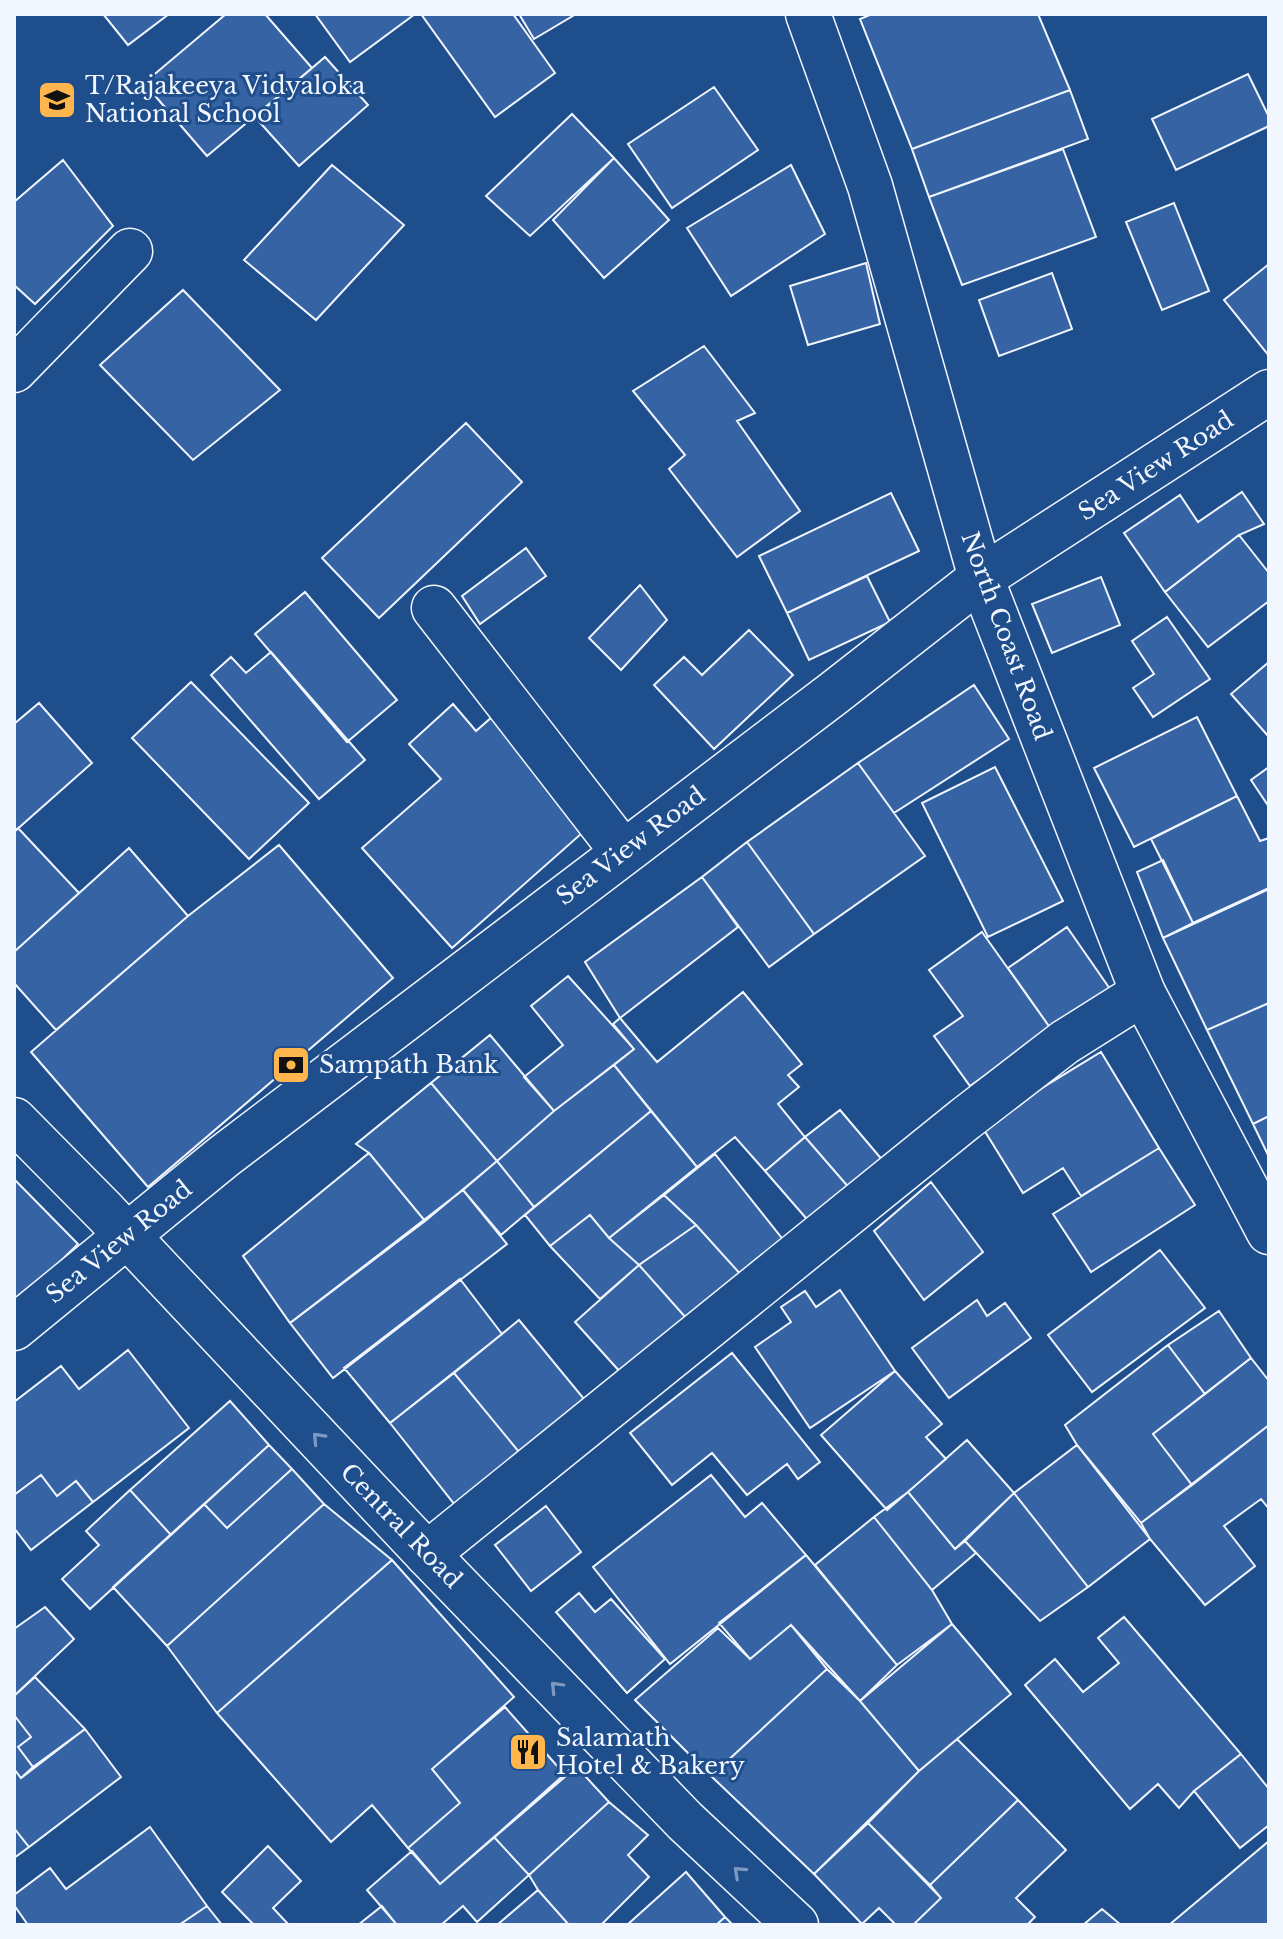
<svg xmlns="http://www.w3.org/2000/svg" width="1283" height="1939" font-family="'Libre Baskerville',serif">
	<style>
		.building { fill: #3563a3; stroke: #f2f6ff; stroke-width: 2 }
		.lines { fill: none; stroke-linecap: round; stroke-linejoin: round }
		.street-casing { stroke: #f2f6ff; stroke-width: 47 }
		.secondary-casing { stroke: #f2f6ff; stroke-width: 47 }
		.primary-casing { stroke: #f2f6ff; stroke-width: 47 }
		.street { stroke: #1f4e8c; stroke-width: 44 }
		.secondary { stroke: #1f4e8c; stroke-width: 44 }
		.primary { stroke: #1f4e8c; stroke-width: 44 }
		.oneway { stroke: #7e9ac0 }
		.labels { text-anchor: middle; stroke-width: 6; stroke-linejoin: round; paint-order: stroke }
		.poi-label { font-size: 24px; fill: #f2f6ff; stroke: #1f4e8c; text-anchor: start }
		.street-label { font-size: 24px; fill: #f2f6ff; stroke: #1f4e8c }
	</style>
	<rect width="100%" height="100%" fill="#1f4e8c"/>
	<path class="building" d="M 103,14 L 169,14 L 128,45 Z
		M 226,14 L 265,14 L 312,68 L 207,156 L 144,83 Z
		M 315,14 L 415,14 L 350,62 Z
		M 421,14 L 513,14 L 555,73 L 495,117 Z
		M 519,14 L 576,14 L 534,39 Z
		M 872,14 L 1038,14 L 1070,90 L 912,149 L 860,19 Z
		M 325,57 L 368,105 L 299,166 L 255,117 Z
		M 1248,74 L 1269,117 L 1269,126 L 1176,170 L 1152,119 Z
		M 714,87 L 758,150 L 672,208 L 628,144 Z
		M 1070,90 L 1088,139 L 929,197 L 912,149 Z
		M 572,114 L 614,158 L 530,236 L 486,196 Z
		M 1063,149 L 1096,237 L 962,285 L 929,197 Z
		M 614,158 L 669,220 L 604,278 L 553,220 Z
		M 63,160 L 113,226 L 35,304 L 14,285 L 14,202 Z
		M 332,165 L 404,225 L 316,320 L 244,260 Z
		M 791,165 L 825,234 L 731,296 L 687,228 Z
		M 1174,203 L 1209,291 L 1162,310 L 1126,222 Z
		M 866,263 L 880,324 L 808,345 L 790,286 Z
		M 1269,264 L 1269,356 L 1224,300 Z
		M 1052,273 L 1072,329 L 999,356 L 979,300 Z
		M 183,290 L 280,390 L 193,460 L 100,365 Z
		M 704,346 L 755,413 L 737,421 L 800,511 L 737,557 L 669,469 L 685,455 L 633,391 Z
		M 466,423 L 522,482 L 379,618 L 322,558 Z
		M 1242,492 L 1264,524 L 1239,535 L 1165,592 L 1124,533 L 1180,495 L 1198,522 Z
		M 891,493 L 919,551 L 787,613 L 759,556 Z
		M 1239,535 L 1269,573 L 1269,601 L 1208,647 L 1165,592 Z
		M 526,548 L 546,576 L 480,624 L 462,596 Z
		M 867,576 L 890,622 L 809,660 L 787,613 Z
		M 1101,577 L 1120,625 L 1052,653 L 1032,604 Z
		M 640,585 L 667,620 L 621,670 L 589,638 Z
		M 305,592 L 397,700 L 347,742 L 255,634 Z
		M 1167,617 L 1210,679 L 1153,717 L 1133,688 L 1154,674 L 1132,641 Z
		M 749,630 L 793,675 L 714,749 L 654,685 L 684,657 L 702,675 Z
		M 271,652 L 365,760 L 319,799 L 211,675 L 231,657 L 246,673 Z
		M 1269,662 L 1269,737 L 1231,694 Z
		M 191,682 L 309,803 L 249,859 L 132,738 Z
		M 974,685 L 1009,739 L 894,813 L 858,763 Z
		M 39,703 L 92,763 L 14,832 L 14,724 Z
		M 453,704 L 476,731 L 492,717 L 590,826 L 452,948 L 362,848 L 441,779 L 409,744 Z
		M 1197,717 L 1237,796 L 1134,847 L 1094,768 Z
		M 858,763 L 925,856 L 814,934 L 747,842 Z
		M 995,767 L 1063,901 L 988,937 L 922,803 Z
		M 1269,767 L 1269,807 L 1251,780 Z
		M 1237,796 L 1260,841 L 1269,838 L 1269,888 L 1193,923 L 1151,839 Z
		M 18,828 L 79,893 L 14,952 L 14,832 Z
		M 747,842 L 814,934 L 769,967 L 702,877 Z
		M 279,845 L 393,978 L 148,1187 L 31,1052 L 188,916 Z
		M 129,848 L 188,916 L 56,1030 L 14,983 L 14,952 Z
		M 1163,860 L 1193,923 L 1163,938 L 1137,872 Z
		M 702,877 L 738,927 L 620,1018 L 585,962 Z
		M 1269,889 L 1269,1003 L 1207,1030 L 1163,938 Z
		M 1067,927 L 1110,989 L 1051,1029 L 1008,968 Z
		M 982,932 L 1051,1029 L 970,1086 L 934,1036 L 963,1016 L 929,970 Z
		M 568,976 L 634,1049 L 554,1111 L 524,1077 L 563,1045 L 531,1006 Z
		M 743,992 L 802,1064 L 788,1075 L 799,1087 L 778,1104 L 805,1137 L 765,1171 L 735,1137 L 697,1167 L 614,1065 L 634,1049 L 613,1024 L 620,1018 L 657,1062 Z
		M 1269,1003 L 1269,1116 L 1253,1124 L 1207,1030 Z
		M 490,1035 L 554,1111 L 497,1161 L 431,1083 Z
		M 1101,1052 L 1159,1148 L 1081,1196 L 1063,1168 L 1023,1193 L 981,1125 Z
		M 614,1065 L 651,1111 L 534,1207 L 497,1161 L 554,1111 Z
		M 431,1083 L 497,1161 L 425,1221 L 369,1153 L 356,1144 Z
		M 840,1110 L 884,1162 L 851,1190 L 805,1137 Z
		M 651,1111 L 697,1167 L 609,1238 L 590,1215 L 550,1246 L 525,1215 Z
		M 1269,1116 L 1269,1157 L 1253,1124 Z
		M 805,1137 L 851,1190 L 812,1225 L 765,1171 Z
		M 1159,1148 L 1195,1205 L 1091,1272 L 1053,1214 Z
		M 369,1153 L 425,1221 L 290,1323 L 243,1256 Z
		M 715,1154 L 785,1242 L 743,1277 L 696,1225 L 664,1195 Z
		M 497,1161 L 534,1207 L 501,1235 L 463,1190 Z
		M 14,1179 L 78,1244 L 14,1307 Z
		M 931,1182 L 983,1252 L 924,1300 L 874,1231 Z
		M 463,1190 L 507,1244 L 333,1378 L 290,1323 Z
		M 664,1195 L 696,1225 L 639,1265 L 609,1238 Z
		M 590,1215 L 609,1238 L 639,1265 L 600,1299 L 550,1246 Z
		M 696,1225 L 743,1277 L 695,1328 L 639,1265 Z
		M 1160,1250 L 1205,1308 L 1092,1392 L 1048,1335 Z
		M 639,1265 L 695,1328 L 631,1384 L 575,1322 Z
		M 460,1279 L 502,1334 L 390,1423 L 344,1368 Z
		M 840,1290 L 895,1371 L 810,1428 L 755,1347 L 791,1322 L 781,1307 L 805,1291 L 816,1307 Z
		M 977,1300 L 987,1316 L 1005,1303 L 1031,1338 L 949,1398 L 912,1348 Z
		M 1219,1311 L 1251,1358 L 1205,1394 L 1168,1345 Z
		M 519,1320 L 589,1405 L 524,1458 L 454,1373 Z
		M 1168,1345 L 1205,1394 L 1153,1434 L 1192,1485 L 1141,1523 L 1077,1445 L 1065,1425 Z
		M 128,1350 L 189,1428 L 93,1502 L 76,1481 L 57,1496 L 41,1475 L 14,1495 L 14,1402 L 61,1366 L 79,1389 Z
		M 732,1353 L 820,1462 L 798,1479 L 787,1464 L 747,1495 L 712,1453 L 672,1485 L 630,1433 Z
		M 1251,1358 L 1269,1381 L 1269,1425 L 1192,1485 L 1153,1434 Z
		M 895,1371 L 942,1424 L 926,1437 L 946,1459 L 887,1510 L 821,1435 Z
		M 454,1373 L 524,1458 L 459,1510 L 390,1423 Z
		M 230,1401 L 269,1445 L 171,1535 L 130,1490 Z
		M 1269,1425 L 1269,1509 L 1261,1499 L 1224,1526 L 1255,1566 L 1205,1605 L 1150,1539 L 1141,1523 Z
		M 967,1440 L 1014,1493 L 955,1549 L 908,1492 Z
		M 269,1445 L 292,1469 L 227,1528 L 204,1504 Z
		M 1077,1445 L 1150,1539 L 1088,1587 L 1014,1493 Z
		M 292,1469 L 324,1504 L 167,1646 L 113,1587 L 204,1504 L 227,1528 Z
		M 41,1475 L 57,1496 L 76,1481 L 93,1502 L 31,1550 L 14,1528 L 14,1495 Z
		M 711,1475 L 745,1517 L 762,1503 L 806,1555 L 670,1664 L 593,1567 Z
		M 130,1490 L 171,1535 L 90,1609 L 62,1579 L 99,1545 L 86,1531 Z
		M 908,1492 L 955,1549 L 965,1541 L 976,1553 L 932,1590 L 874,1517 Z
		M 1014,1493 L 1088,1587 L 1040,1621 L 965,1541 Z
		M 324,1504 L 392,1560 L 217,1713 L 167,1646 Z
		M 546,1506 L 581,1552 L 531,1591 L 495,1545 Z
		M 874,1517 L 932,1590 L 952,1624 L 897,1665 L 815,1565 Z
		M 806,1555 L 897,1665 L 860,1701 L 791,1625 L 750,1659 L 719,1623 Z
		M 392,1560 L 514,1697 L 432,1769 L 460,1803 L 408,1848 L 372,1805 L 331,1842 L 217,1713 Z
		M 579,1593 L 595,1612 L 611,1599 L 665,1659 L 627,1693 L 556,1612 Z
		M 45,1607 L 74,1639 L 14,1696 L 14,1629 Z
		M 1124,1617 L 1241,1754 L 1194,1791 L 1179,1808 L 1158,1784 L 1130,1809 L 1025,1685 L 1055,1659 L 1083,1692 L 1119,1663 L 1098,1638 Z
		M 952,1624 L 1011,1694 L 919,1771 L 860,1701 Z
		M 791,1625 L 827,1669 L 711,1776 L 635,1700 L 718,1628 L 750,1659 Z
		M 827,1669 L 860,1701 L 919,1771 L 814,1874 L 711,1776 Z
		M 35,1677 L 85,1729 L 33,1767 L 18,1747 L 31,1737 L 14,1715 L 14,1696 Z
		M 505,1707 L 566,1776 L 440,1884 L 408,1848 L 460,1803 L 432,1769 Z
		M 14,1715 L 31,1737 L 18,1747 L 33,1767 L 21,1778 L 14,1769 Z
		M 85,1729 L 121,1777 L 29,1847 L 14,1828 L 14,1769 L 21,1778 Z
		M 957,1739 L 1018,1800 L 930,1885 L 868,1823 L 919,1771 Z
		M 1241,1754 L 1269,1789 L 1269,1825 L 1240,1848 L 1194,1791 Z
		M 575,1765 L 609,1802 L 529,1875 L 494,1837 Z
		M 1018,1800 L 1066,1850 L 1016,1898 L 1035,1917 L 1027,1925 L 913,1925 L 941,1898 L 930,1885 Z
		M 609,1802 L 648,1835 L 628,1855 L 649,1877 L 601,1925 L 569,1925 L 538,1890 L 529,1875 Z
		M 868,1823 L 941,1898 L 913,1925 L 896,1925 L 879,1908 L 862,1924 L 814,1874 Z
		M 150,1827 L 207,1906 L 179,1925 L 28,1925 L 14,1905 L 14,1895 L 50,1868 L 66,1889 Z
		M 14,1828 L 29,1847 L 14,1858 Z
		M 494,1837 L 529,1875 L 477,1922 L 463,1906 L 441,1925 L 397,1925 L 367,1890 L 412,1851 L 440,1884 Z
		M 1269,1841 L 1269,1925 L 1169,1925 Z
		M 268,1846 L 301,1881 L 273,1908 L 289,1925 L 254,1925 L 222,1892 Z
		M 686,1872 L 725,1917 L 716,1925 L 627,1925 Z
		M 538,1890 L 569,1925 L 497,1925 Z
		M 207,1906 L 222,1925 L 179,1925 Z
		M 382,1906 L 397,1925 L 358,1925 Z
		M 1102,1909 L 1121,1925 L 1083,1925 Z
		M 725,1917 L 733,1925 L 716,1925 Z"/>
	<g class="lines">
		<defs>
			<path id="street" d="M 14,370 L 130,251
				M 434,608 L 623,852
				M 427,1554 L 965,1119 L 1065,1042 L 1143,993"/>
			<path id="secondary" d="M 14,1120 L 105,1212 L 427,1554 L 685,1821 L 796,1925
				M 14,1328 L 223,1157 L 834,693 L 981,578 L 1269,392"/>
			<path id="primary" d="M 808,14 L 870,186 L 981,578 L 1143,993 L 1269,1232"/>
		</defs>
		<use href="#street" class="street-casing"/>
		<use href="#secondary" class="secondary-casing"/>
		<use href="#primary" class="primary-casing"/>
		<use href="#street" class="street"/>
		<use href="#secondary" class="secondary"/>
		<use href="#primary" class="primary"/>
	</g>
	<defs><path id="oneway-chevron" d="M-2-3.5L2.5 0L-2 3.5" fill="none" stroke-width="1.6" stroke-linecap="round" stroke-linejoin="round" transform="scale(2)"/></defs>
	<g class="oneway">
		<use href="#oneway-chevron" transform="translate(318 1438) rotate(-133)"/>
		<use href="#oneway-chevron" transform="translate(556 1687) rotate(-134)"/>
		<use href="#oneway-chevron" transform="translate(739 1872) rotate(-137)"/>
	</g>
	<defs>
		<symbol id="school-square" viewBox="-11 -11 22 22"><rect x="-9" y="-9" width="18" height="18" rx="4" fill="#ffb74d" stroke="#1f4e8c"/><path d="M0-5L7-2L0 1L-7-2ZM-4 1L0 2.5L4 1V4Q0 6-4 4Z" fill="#111"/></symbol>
		<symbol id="bank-square" viewBox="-11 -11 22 22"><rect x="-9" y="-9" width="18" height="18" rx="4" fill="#ffb74d" stroke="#1f4e8c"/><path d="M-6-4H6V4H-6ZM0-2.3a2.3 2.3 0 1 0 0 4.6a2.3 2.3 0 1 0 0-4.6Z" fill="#111"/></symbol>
		<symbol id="restaurant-square" viewBox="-11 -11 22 22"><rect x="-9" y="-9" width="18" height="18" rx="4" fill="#ffb74d" stroke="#1f4e8c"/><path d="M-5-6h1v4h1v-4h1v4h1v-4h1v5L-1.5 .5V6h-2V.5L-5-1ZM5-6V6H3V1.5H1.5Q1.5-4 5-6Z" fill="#111"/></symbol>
	</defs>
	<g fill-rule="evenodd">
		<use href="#school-square" x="35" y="78" width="44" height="44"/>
		<use href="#bank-square" x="269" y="1043" width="44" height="44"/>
		<use href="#restaurant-square" x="506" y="1730" width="44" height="44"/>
	</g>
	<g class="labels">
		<g class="poi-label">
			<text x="85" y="94">T/Rajakeeya Vidyaloka<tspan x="85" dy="28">National School</tspan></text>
			<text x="319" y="1073">Sampath Bank</text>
			<text x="556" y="1746">Salamath<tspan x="556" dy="28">Hotel &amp; Bakery</tspan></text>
		</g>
		<g class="street-label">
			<text transform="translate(1156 466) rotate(-33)" y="8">Sea View Road</text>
			<text transform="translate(1006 636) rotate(70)" y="8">North Coast Road</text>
			<text transform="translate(631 846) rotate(-37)" y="8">Sea View Road</text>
			<text transform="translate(119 1242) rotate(-39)" y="8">Sea View Road</text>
			<text transform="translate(401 1526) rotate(46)" y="8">Central Road</text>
		</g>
	</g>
	<rect width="1283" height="1939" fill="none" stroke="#f2f6ff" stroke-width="32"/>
</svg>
